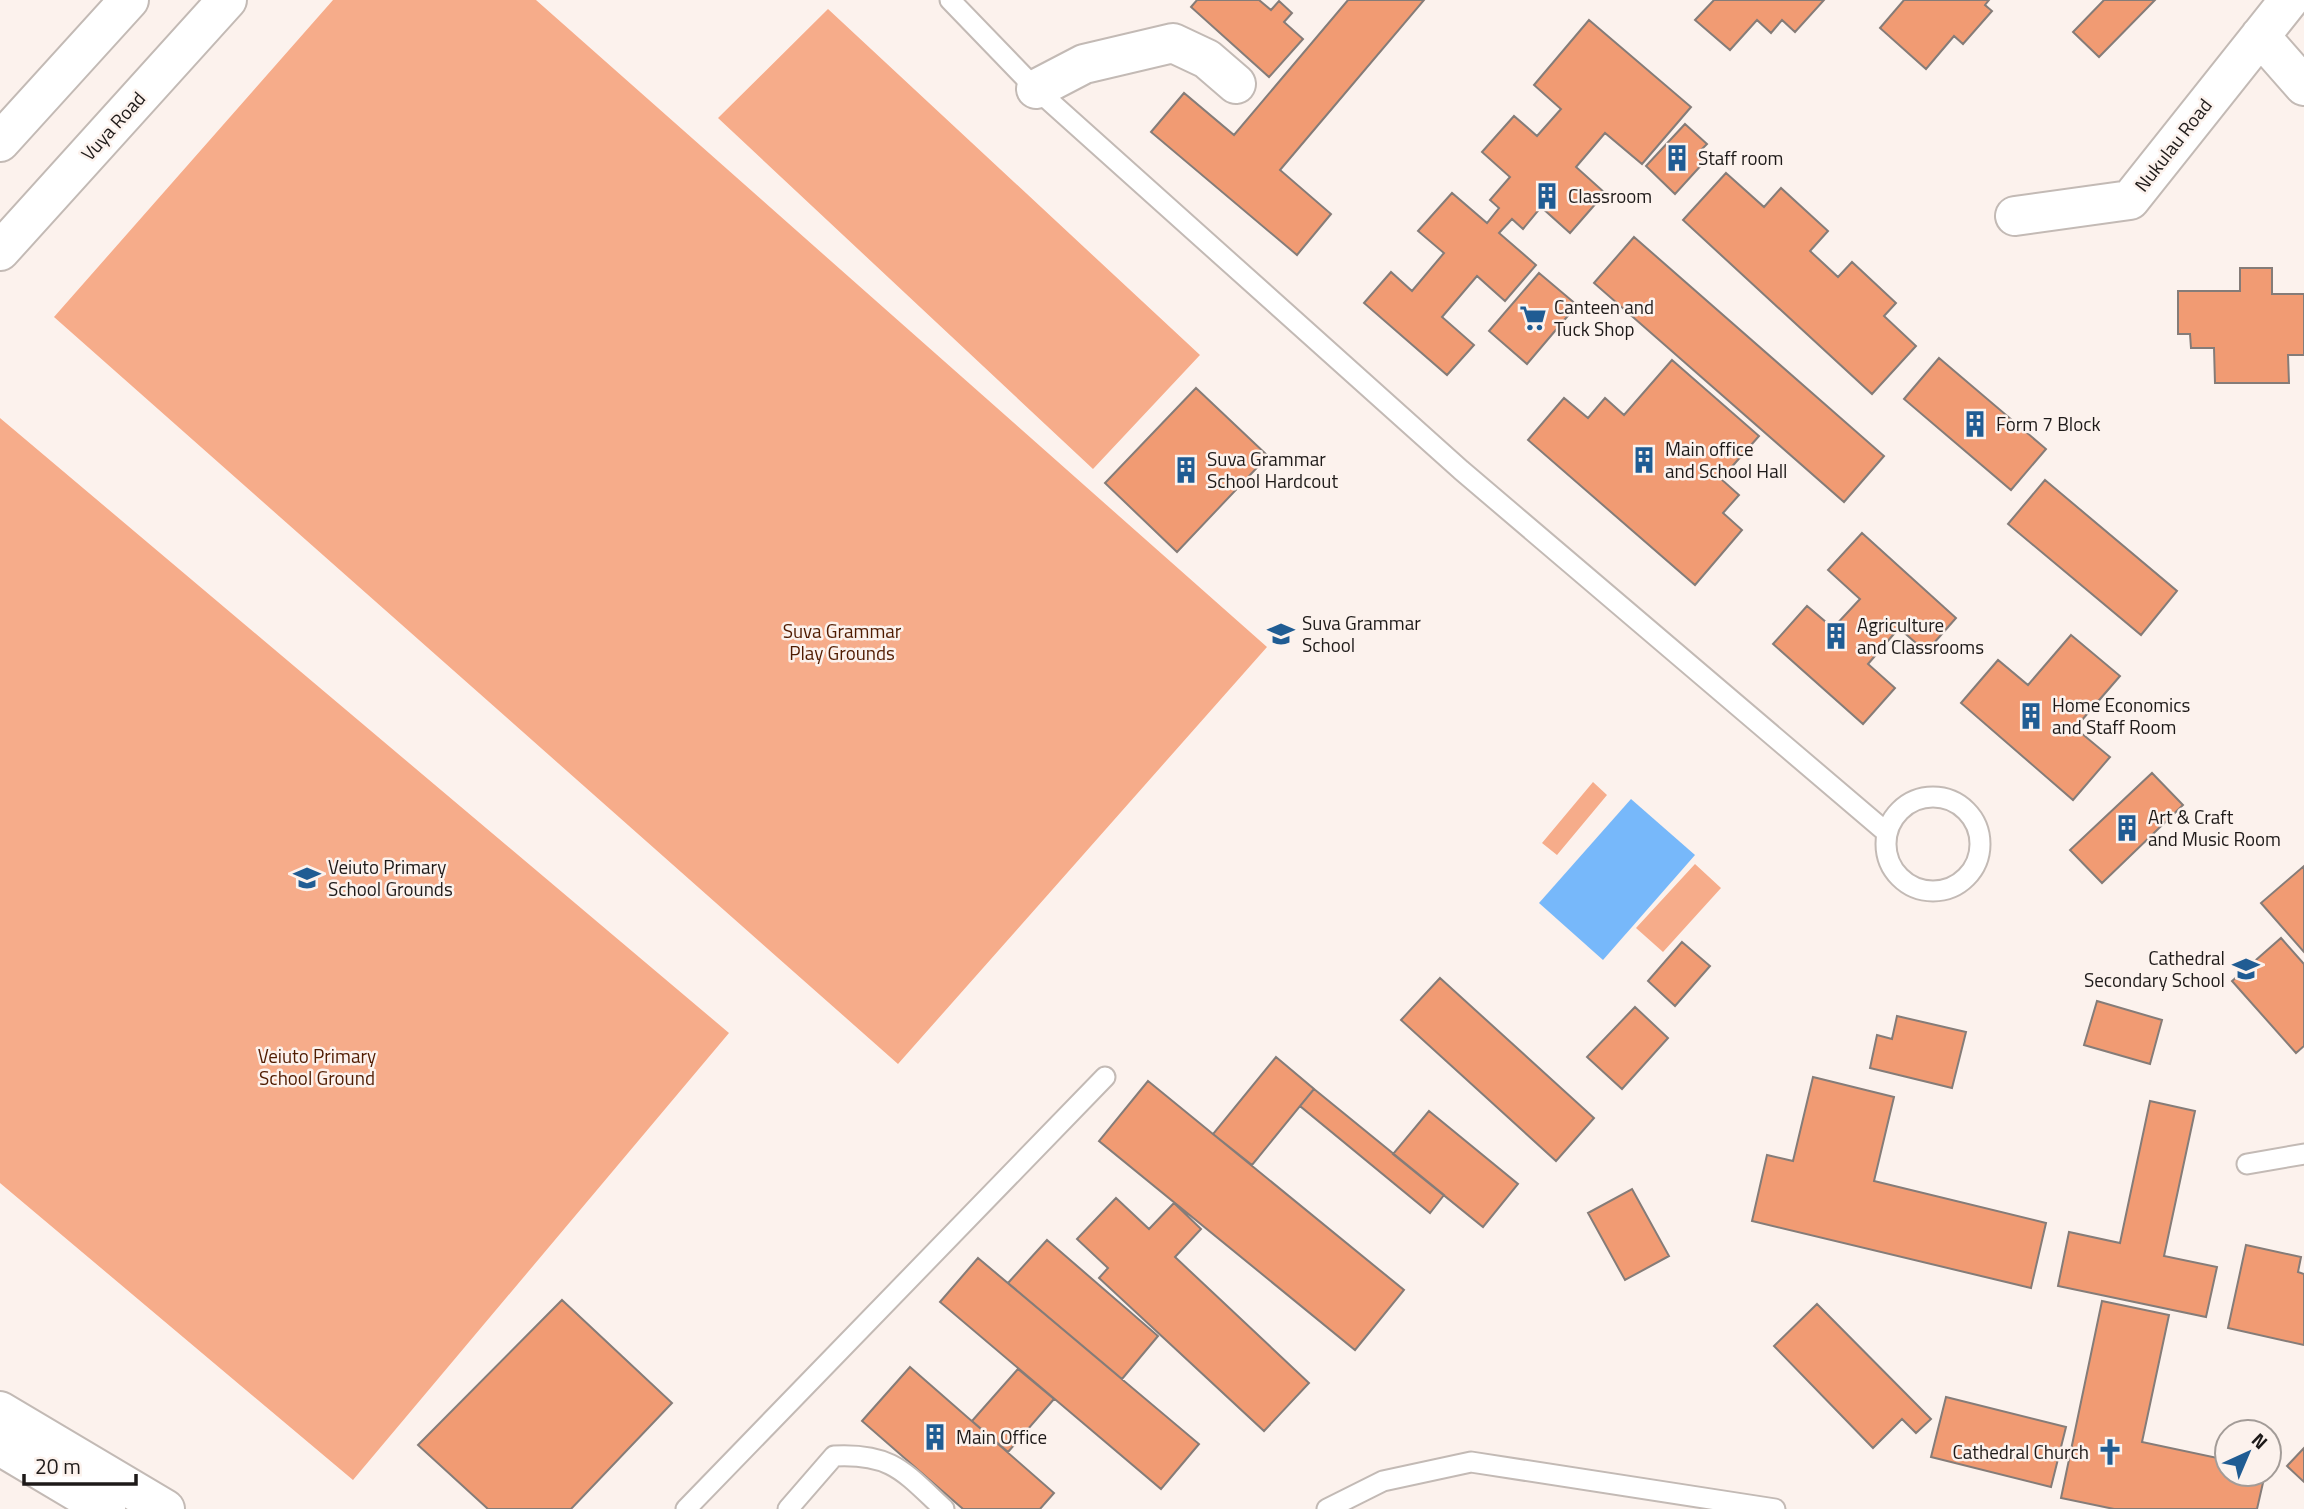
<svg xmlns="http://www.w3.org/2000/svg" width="2304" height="1509" font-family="'Titillium Web',sans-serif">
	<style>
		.green { fill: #f6ac8a }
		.water { fill: #77b8fa }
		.building { fill: #f19b73; stroke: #857c78; stroke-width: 2 }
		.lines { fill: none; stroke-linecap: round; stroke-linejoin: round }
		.lane-casing { stroke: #c3bab5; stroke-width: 23 }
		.street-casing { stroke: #c3bab5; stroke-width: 42 }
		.secondary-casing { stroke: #c3bab5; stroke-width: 42 }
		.primary-casing { stroke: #c3bab5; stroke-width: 42 }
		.lane { stroke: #fff; stroke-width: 19 }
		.street { stroke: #fff; stroke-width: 38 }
		.secondary { stroke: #fff; stroke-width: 38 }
		.primary { stroke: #fff; stroke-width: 38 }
		.labels { text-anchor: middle; stroke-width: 5; stroke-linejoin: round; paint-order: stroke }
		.street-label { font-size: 19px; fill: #1e1a19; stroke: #fcf2ed }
		.poi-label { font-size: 19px; fill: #1e1a19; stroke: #fcf2ed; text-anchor: start }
		.park-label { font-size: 19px; fill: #501b00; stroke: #fcf2ed }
	</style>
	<rect width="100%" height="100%" fill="#fcf2ed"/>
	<path class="green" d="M 333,0 L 536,0 L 1267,647 L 898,1064 L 54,317 Z
		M 828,9 L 1200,355 L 1093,469 L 718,118 Z
		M 0,418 L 729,1033 L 353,1480 L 0,1183 Z
		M 1593,782 L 1607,795 L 1557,855 L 1542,843 Z
		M 1695,864 L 1721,888 L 1663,952 L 1636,928 Z"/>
	<path class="water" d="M 1631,799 L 1695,855 L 1603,960 L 1539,903 Z"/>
	<path class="building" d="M 1197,0 L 1259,0 L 1271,10 L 1279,1 L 1292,13 L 1284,22 L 1303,39 L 1269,77 L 1191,7 Z
		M 1348,0 L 1424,0 L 1280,170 L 1331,214 L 1297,255 L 1151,132 L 1184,93 L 1234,135 Z
		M 1714,0 L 1824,0 L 1795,32 L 1782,20 L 1771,33 L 1757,20 L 1730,50 L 1695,20 Z
		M 1904,0 L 1989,0 L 1985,5 L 1992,11 L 1963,44 L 1954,36 L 1926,69 L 1880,28 Z
		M 2104,0 L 2155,0 L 2099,57 L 2073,32 Z
		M 1589,20 L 1691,107 L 1642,164 L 1605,133 L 1576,167 L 1605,193 L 1570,233 L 1541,207 L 1523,229 L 1512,219 L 1499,233 L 1536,265 L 1505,301 L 1477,276 L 1442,317 L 1474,345 L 1447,375 L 1364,303 L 1391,272 L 1412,291 L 1444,253 L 1418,231 L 1452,193 L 1487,223 L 1499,208 L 1490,200 L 1510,177 L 1482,152 L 1514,116 L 1537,136 L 1561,109 L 1534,85 Z
		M 1685,124 L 1707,144 L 1697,154 L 1705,161 L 1675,194 L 1646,166 Z
		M 1726,173 L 1764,207 L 1781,188 L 1828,231 L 1810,251 L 1838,277 L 1852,262 L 1896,303 L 1884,316 L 1916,346 L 1872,394 L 1683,220 Z
		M 1634,237 L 1884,456 L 1844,502 L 1594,283 Z
		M 2240,268 L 2272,268 L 2272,294 L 2304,294 L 2304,355 L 2288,355 L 2289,383 L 2215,383 L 2214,348 L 2191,348 L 2190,334 L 2178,334 L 2178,291 L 2240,291 Z
		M 1539,273 L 1577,305 L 1527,364 L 1489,331 Z
		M 1939,358 L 2046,449 L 2011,490 L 1904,399 Z
		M 1672,360 L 1759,436 L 1721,479 L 1739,495 L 1723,513 L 1742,530 L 1695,585 L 1528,440 L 1564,398 L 1588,418 L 1605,398 L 1624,415 Z
		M 1196,388 L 1268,456 L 1177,552 L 1105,483 Z
		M 2045,480 L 2177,591 L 2141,635 L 2008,524 Z
		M 1862,533 L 1956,618 L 1926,652 L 1899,628 L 1868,664 L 1895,688 L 1863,724 L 1773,644 L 1807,606 L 1833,628 L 1860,599 L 1828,570 Z
		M 2071,635 L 2120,676 L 2075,728 L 2110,757 L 2073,800 L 1961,703 L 1998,660 L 2028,685 Z
		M 2152,773 L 2183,805 L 2102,883 L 2070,850 Z
		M 2304,866 L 2304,952 L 2261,903 Z
		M 2281,938 L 2304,964 L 2304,1046 L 2296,1053 L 2232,981 Z
		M 1682,942 L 1710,966 L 1675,1006 L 1648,981 Z
		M 1440,978 L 1594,1118 L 1556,1161 L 1401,1020 Z
		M 2097,1001 L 2162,1020 L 2150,1064 L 2084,1045 Z
		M 1635,1007 L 1668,1038 L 1622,1089 L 1587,1057 Z
		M 1897,1016 L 1966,1032 L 1952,1088 L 1870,1068 L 1877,1035 L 1892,1039 Z
		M 1276,1057 L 1314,1089 L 1252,1165 L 1213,1134 Z
		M 1813,1077 L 1894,1097 L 1874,1181 L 2046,1223 L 2031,1288 L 1752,1221 L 1767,1155 L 1793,1161 Z
		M 1148,1081 L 1404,1290 L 1355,1350 L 1099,1141 Z
		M 1314,1089 L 1444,1195 L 1430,1213 L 1300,1106 Z
		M 2150,1101 L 2195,1111 L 2164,1256 L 2217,1267 L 2206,1317 L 2058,1286 L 2069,1232 L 2120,1243 Z
		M 1429,1111 L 1518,1184 L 1483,1227 L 1393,1154 Z
		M 1632,1189 L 1669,1256 L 1625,1280 L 1588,1213 Z
		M 1116,1198 L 1149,1229 L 1174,1203 L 1201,1229 L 1175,1257 L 1309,1383 L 1264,1431 L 1099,1278 L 1108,1268 L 1077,1239 Z
		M 1047,1240 L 1158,1336 L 1122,1379 L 1008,1283 Z
		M 2246,1245 L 2301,1257 L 2298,1272 L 2304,1274 L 2304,1345 L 2228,1328 Z
		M 978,1258 L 1199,1444 L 1161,1489 L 940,1302 Z
		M 562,1300 L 672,1403 L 571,1509 L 488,1509 L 418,1445 Z
		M 2102,1301 L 2169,1315 L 2142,1442 L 2227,1460 L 2227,1474 L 2265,1474 L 2257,1509 L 2114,1509 L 2061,1498 Z
		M 1817,1304 L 1931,1419 L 1916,1433 L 1902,1419 L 1873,1448 L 1774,1346 Z
		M 910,1367 L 1054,1493 L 1040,1509 L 963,1509 L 862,1421 Z
		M 1018,1369 L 1054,1399 L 1008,1452 L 972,1421 Z
		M 1946,1397 L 2066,1427 L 2051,1487 L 1931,1457 Z
		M 2304,1448 L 2304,1482 L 2287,1466 Z"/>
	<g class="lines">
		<defs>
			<path id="lane" d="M 950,0 L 1036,89 L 1461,470 L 1886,832
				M1886 844a47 47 0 1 1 94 0a47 47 0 1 1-94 0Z
				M 2247,1164 L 2304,1154
				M 686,1509 L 1105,1077
				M 788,1509 L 834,1456 C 892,1453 904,1472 944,1509
				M 1327,1509 L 1383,1481 L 1471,1462 L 1775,1509"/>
			<path id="street" d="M 2260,36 L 2304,86
				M 1036,89 L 1084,64 L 1173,43 L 1207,59 L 1236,84
				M 2015,216 L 2130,200 L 2289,0"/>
			<path id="secondary" d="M 0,142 L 129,0
				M 0,251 L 227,0"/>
			<path id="primary" d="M 0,1411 L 165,1509
				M 0,1446 L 106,1509"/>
		</defs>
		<use href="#lane" class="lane-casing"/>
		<use href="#street" class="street-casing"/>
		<use href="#secondary" class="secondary-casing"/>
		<use href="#primary" class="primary-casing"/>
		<use href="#lane" class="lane"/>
		<use href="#street" class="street"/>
		<use href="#secondary" class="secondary"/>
		<use href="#primary" class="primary"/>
	</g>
	<defs>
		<symbol id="building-bare" viewBox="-9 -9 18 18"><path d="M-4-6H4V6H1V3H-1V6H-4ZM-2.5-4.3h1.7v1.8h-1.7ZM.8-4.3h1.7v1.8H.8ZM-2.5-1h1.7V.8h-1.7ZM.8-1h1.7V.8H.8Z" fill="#205c93" stroke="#fcf2ed" stroke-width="2.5" paint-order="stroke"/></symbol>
		<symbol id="supermarket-bare" viewBox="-9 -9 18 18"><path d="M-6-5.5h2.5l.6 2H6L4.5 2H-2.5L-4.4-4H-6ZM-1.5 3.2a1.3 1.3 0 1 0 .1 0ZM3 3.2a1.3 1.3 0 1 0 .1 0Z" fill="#205c93" stroke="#fcf2ed" stroke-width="2.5" paint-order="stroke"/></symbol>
		<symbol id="school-bare" viewBox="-9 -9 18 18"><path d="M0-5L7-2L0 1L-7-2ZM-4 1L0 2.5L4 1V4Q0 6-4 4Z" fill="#205c93" stroke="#fcf2ed" stroke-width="2.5" paint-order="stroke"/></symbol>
		<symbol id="church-bare" viewBox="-9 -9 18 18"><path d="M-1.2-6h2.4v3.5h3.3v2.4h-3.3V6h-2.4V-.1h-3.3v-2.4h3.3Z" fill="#205c93" stroke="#fcf2ed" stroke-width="2.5" paint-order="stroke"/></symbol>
	</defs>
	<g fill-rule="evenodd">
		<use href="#building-bare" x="1658" y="139" width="38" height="38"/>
		<use href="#building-bare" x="1528" y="177" width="38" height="38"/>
		<use href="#supermarket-bare" x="1514" y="299" width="38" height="38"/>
		<use href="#building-bare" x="1956" y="405" width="38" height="38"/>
		<use href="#building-bare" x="1625" y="441" width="38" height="38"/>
		<use href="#building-bare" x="1167" y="451" width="38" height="38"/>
		<use href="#school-bare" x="1262" y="615" width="38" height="38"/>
		<use href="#building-bare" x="1817" y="617" width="38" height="38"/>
		<use href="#building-bare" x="2012" y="697" width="38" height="38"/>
		<use href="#building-bare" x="2108" y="809" width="38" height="38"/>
		<use href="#school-bare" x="288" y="859" width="38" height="38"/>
		<use href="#school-bare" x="2227" y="950" width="38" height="38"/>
		<use href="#building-bare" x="916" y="1418" width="38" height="38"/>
		<use href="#church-bare" x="2091" y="1433" width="38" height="38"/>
	</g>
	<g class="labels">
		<g class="street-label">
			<text transform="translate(113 126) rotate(-48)" y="7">Vuya Road</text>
			<text transform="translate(2173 145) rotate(-52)" y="7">Nukulau Road</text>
		</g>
		<g class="poi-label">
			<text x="1698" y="165">Staff room</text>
			<text x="1568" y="203">Classroom</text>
			<text x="1554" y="314">Canteen and<tspan x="1554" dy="22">Tuck Shop</tspan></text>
			<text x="1996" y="431">Form 7 Block</text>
			<text x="1665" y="456">Main office<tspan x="1665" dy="22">and School Hall</tspan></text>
			<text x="1207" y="466">Suva Grammar<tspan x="1207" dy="22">School Hardcout</tspan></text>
			<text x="1302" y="630">Suva Grammar<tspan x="1302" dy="22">School</tspan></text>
			<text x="1857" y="632">Agriculture<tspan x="1857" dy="22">and Classrooms</tspan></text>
			<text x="2052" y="712">Home Economics<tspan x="2052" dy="22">and Staff Room</tspan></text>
			<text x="2148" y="824">Art &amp; Craft<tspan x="2148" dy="22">and Music Room</tspan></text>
			<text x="328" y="874">Veiuto Primary<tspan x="328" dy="22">School Grounds</tspan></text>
			<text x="2225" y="965" text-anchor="end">Cathedral<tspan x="2225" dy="22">Secondary School</tspan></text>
			<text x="956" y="1444">Main Office</text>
			<text x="2089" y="1459" text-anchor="end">Cathedral Church</text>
		</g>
		<g class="park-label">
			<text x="842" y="638">Suva Grammar<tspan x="842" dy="22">Play Grounds</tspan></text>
			<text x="317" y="1063">Veiuto Primary<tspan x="317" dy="22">School Ground</tspan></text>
		</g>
	</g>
	<g transform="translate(2248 1453) rotate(44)"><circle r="33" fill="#fcf2ed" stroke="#a39c98" stroke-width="2"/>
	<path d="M0-5L12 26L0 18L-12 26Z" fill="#205c93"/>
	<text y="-10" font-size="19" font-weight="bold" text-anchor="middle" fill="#1e1a19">N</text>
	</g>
	<path d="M24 1474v10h112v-10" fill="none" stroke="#1e1a19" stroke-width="3.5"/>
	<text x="35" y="1474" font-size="21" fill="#1e1a19" stroke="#fcf2ed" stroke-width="5" paint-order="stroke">20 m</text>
</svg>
